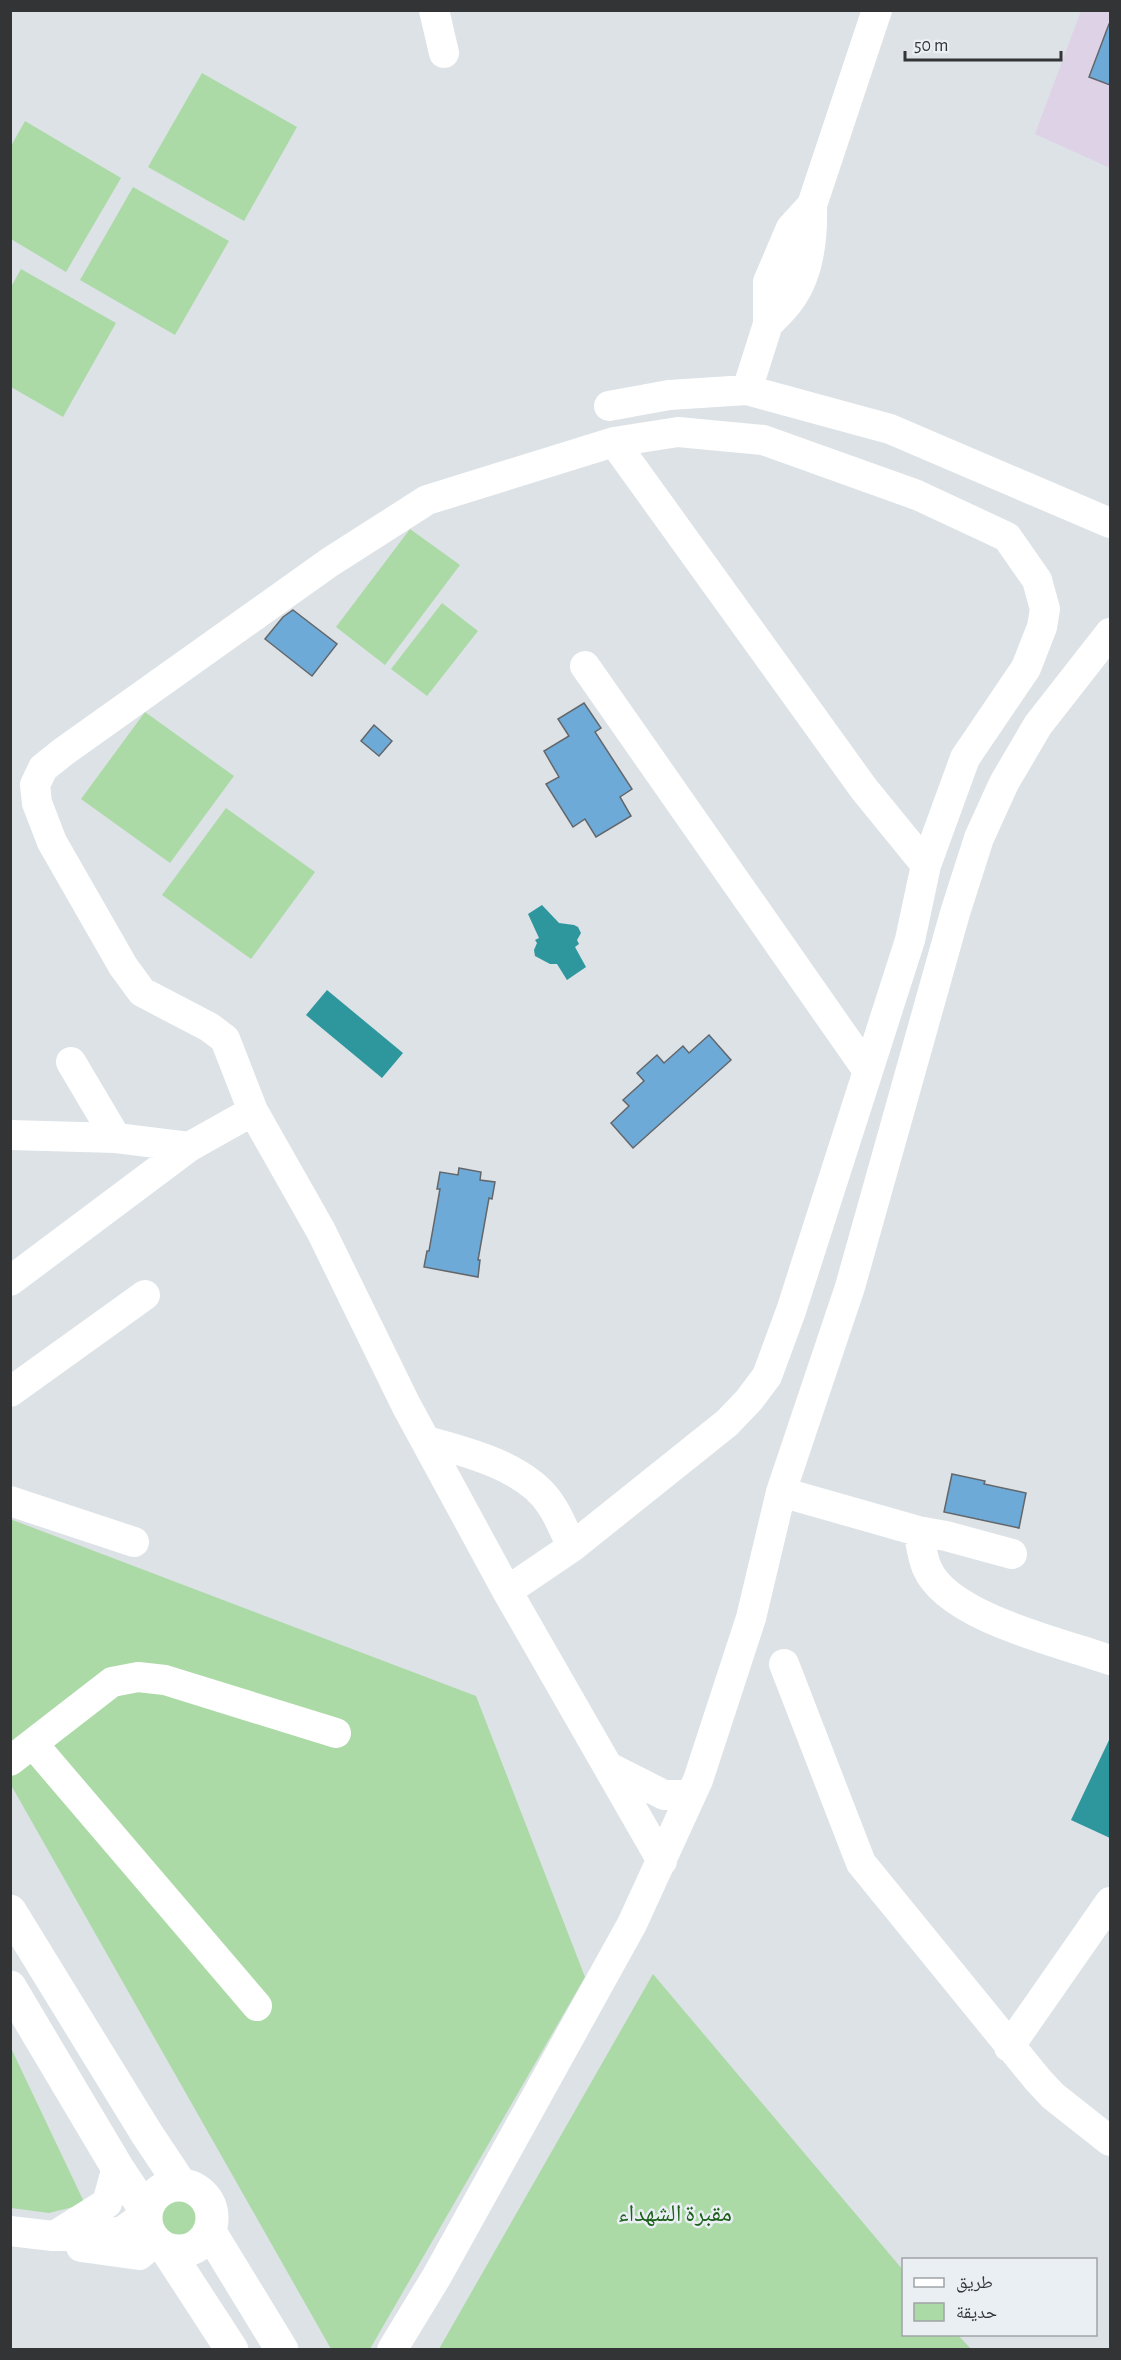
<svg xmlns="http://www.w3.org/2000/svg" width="1121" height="2360" font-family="'Alegreya Sans','Noto Naskh Arabic',sans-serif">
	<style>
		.education { fill: #ddd2e6 }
		.green { fill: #acdaa7 }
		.water { fill: #2e979d }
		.building { fill: #6daad8; stroke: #63676b; stroke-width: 1.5 }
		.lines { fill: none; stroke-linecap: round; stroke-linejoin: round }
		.minor { stroke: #fff; stroke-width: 30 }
		.major { stroke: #fff; stroke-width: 33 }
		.labels { text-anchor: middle; stroke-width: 5; stroke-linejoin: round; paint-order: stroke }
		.park-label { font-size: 24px; fill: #1d601a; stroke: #e9eff3 }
	</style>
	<rect width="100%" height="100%" fill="#dce2e6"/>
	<path class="education" d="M 1081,11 L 1110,11 L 1110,168 L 1035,134 Z"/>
	<path class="green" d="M 202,73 L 297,127 L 244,221 L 148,167 Z
		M 25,121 L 121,178 L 66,272 L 11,239 L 11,146 Z
		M 133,187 L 229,241 L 175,335 L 80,280 Z
		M 21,269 L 116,323 L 63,417 L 11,387 L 11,287 Z
		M 410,529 L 460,565 L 385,665 L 336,627 Z
		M 442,603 L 478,631 L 427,696 L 391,669 Z
		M 145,712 L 234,776 L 170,863 L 81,799 Z
		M 226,808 L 315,872 L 251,959 L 162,895 Z
		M 10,1519 L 476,1696 L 585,1977 L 370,2349 L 331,2349 L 11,1785 Z
		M 653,1974 L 903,2270 L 904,2334 L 958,2335 L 971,2349 L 439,2349 Z
		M 10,2046 L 85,2204 L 49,2213 L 11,2208 Z
		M 172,2195 C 176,2195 183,2195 187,2196 C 212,2204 205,2237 181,2244 L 156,2230 L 154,2224 L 159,2203 Z"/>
	<path class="water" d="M 542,905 L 559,923 L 574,925 L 578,927 L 581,933 L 577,940 L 579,944 L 575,947 L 586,967 L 567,980 L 557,964 L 550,964 L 535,956 L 534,950 L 537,943 L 535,940 L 539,938 L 528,914 Z
		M 327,990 L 403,1053 L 382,1078 L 306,1015 Z
		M 1110,1738 L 1110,1838 L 1071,1820 Z"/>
	<path class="building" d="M 1109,24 L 1110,24 L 1110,85 L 1089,77 Z
		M 293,610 L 337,644 L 312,676 L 265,639 L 283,617 Z
		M 584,703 L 601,728 L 595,732 L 632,789 L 620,797 L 631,816 L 596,837 L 585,819 L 573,827 L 546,784 L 559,777 L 544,751 L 569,736 L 558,719 Z
		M 374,725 L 392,741 L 379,756 L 361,741 Z
		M 709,1035 L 731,1060 L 633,1148 L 611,1123 L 629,1106 L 623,1100 L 644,1081 L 637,1073 L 657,1055 L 664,1063 L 683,1046 L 689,1053 Z
		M 459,1168 L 481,1172 L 480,1180 L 495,1182 L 492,1199 L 489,1198 L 478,1260 L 480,1260 L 478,1277 L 424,1267 L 427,1251 L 429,1251 L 440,1189 L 437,1189 L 440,1172 L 458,1175 Z
		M 952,1474 L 985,1481 L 984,1484 L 1026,1493 L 1019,1528 L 944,1512 Z"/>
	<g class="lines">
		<path class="minor" d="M 434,10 L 444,53
			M 768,324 C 776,316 784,309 790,300 C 810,273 813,237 812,205 L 877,10
			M 747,390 L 768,324 L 768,282 L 791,228 L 812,205
			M 609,406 L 669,395 L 747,390 L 890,429 L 1110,523
			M 614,442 L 864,789 L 926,865
			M 585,666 L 868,1071
			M 71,1062 L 116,1138
			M 253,1111 L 225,1039 L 209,1027 L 142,992 L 123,966 L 52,842 L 37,803 L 35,785 L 43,768 L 63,752 L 330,562 L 427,500 L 614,442 L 678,432 L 763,440 L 917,495 L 1007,537 L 1037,580 L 1045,609 L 1042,627 L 1026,668 L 965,758 L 926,865 L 910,940 L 791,1311 L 767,1376 L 749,1400 L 727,1423 L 572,1547
			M 10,1135 L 116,1138 L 189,1147
			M 10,1281 L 189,1147 L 253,1111 L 321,1231 L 406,1405 L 507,1591 L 662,1861
			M 10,1392 L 145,1295
			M 426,1441 C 467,1452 527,1467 551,1505 C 560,1518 565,1533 572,1547 L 507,1591
			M 781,1492 L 918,1531 L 946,1536 L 1012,1554
			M 10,1501 L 134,1542
			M 918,1531 C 921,1543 922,1557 927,1568 C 948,1618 1063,1643 1110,1660
			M 784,1664 L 861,1863 L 1038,2080 L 1053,2096 L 1110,2141
			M 34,1745 L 257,2006
			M 10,1761 L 112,1682 L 138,1677 L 165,1680 L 336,1733
			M 609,1767 L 664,1795 L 691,1795
			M 1009,2047 L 1110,1902
			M 10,2231 L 53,2236 L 85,2236 L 123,2231 L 145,2215
			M 56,2235 L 107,2203 L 117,2167
			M 81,2247 L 139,2255 L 155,2242
			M 392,2350 L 437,2276 L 632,1924 L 698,1780 L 751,1618 L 781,1492 L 850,1287 L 955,913 L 979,838 L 1004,783 L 1038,725 L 1110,633"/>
		<path class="major" d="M 10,1911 L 147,2134 L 181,2185
			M 10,1987 L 117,2167 L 146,2211
			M146 2218a33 33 0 1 1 66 0a33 33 0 1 1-66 0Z
			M 210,2232 L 282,2350
			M 167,2250 L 232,2350"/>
	</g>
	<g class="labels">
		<g class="park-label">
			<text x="675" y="2221">مقبرة الشهداء</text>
		</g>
	</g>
	<rect width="1121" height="2360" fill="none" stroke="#323436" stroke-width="24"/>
	<rect x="902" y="2258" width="195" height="78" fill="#e9eff3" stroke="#a0a4a7" stroke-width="1.5"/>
	<rect x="914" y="2278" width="30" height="9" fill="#ffffff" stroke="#a0a4a7" stroke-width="1.5"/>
	<text x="956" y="2288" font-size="18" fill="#323436">طريق</text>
	<rect x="914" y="2303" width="30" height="18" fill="#acdaa7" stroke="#a0a4a7" stroke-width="1.5"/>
	<text x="956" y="2318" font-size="18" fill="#323436">حديقة</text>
	<path d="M905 51v9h156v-9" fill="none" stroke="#323436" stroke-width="3"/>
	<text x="914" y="51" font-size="18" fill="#323436" stroke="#e9eff3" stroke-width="4.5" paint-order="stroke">50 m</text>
</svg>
